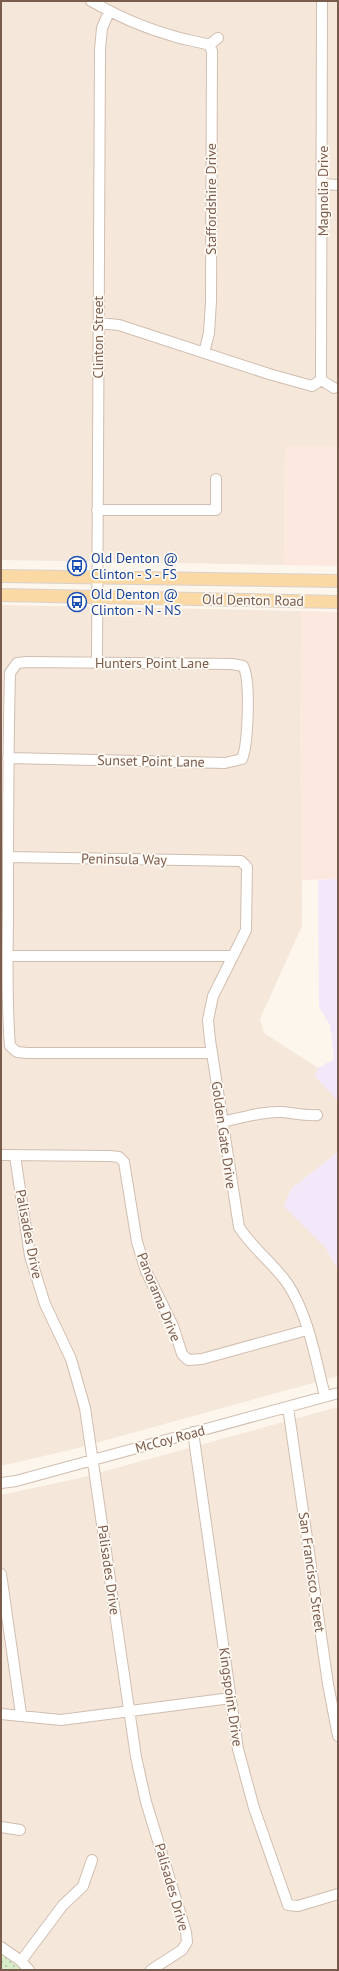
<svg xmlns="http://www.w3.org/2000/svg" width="339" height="1971" font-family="'PT Sans',sans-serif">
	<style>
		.residential { fill: #f5e8da }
		.commercial { fill: #fde8e0 }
		.education { fill: #f3e8fa }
		.grass { fill: url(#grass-dots) }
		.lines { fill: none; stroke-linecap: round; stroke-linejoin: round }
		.minor-casing { stroke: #d1beb0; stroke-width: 12 }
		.major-casing { stroke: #dad1cd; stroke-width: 14 }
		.minor { stroke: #fff; stroke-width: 10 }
		.major { stroke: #fbd9a5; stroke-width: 12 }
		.labels { text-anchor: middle; stroke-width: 3.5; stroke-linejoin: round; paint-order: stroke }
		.street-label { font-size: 14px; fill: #7a5c4d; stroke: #fffaf3 }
		.transit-label { font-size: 14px; fill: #164399; stroke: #fffaf3; text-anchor: start }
	</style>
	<defs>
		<pattern id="grass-dots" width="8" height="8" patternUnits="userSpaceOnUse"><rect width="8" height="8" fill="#d8ecc9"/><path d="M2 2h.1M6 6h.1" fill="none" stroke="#b4c2a5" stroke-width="1.8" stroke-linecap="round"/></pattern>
	</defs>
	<rect width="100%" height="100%" fill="#fdf6ec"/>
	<path class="residential" d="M 1,1 L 338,1 L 338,447 L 285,447 L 284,565 L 1,560 Z
		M 1,605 L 301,611 L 302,926 L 260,1019 L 264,1033 L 318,1068 L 315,1076 L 338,1101 L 338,1152 L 291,1189 L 284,1206 L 326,1248 L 338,1270 L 338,1376 L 74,1449 L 1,1466 Z
		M 338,1407 L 338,1970 L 24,1970 L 17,1963 L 1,1953 L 1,1495 L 80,1478 Z"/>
	<path class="commercial" d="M 285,446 L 338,447 L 338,566 L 284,565 Z
		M 301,611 L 338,612 L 338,879 L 302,880 Z"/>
	<path class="education" d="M 338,879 L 338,1101 L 315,1076 L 318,1068 L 334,1059 L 330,1025 L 319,1007 L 318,880 Z
		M 338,1152 L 338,1270 L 326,1248 L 284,1206 L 291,1189 Z"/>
	<path class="grass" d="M 1,1953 L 17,1963 L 24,1970 L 1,1970 Z"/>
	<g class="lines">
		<defs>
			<path id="minor" d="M 91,1 C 117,16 144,28 173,36 C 185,40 197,41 209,45 L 212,51 L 211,301 L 209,333 L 204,353
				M 209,45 L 218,38
				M 323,184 L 338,185
				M 98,323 L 119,325 L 269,374 L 312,386 L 321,380 L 322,1
				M 321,380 L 334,388
				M 97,510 L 216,510 L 216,479
				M 97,663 L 100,50 L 102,28 L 109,12
				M 8,758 L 225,763 L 242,759 C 248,745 251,679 243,666 L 232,664 L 27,662 L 17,663 L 10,673 C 8,750 8,827 8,904 C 8,951 6,999 10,1046 L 17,1052 L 27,1053 L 212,1053
				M 8,857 L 241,861 L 247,867 L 246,930 L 213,996 L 208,1020 L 210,1040 L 239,1227 C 253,1249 273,1263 287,1283 C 308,1313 316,1361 325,1396
				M 8,956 L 232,956
				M 222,1122 C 241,1118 262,1111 282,1112 C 294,1113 305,1116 317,1115
				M 1,1155 L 110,1156 L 119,1157 L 124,1162 L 137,1242 L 146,1271 L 173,1326 L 182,1354 L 188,1360 L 202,1359 L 307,1330
				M 15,1156 L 30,1256 L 45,1304 L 71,1359 L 85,1408 L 136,1757 L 146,1802 L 186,1932 L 187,1942 L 182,1950 L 151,1970
				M 288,1407 L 328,1684 L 338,1736
				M 193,1432 L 238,1749 L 254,1808 L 288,1905 L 298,1906 L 338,1894
				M 1,1483 L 16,1481 L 338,1393
				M 1,1574 L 21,1714
				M 1,1714 L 61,1720 L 231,1698
				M 1,1827 L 20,1830
				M 1,1947 L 21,1961 L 29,1970
				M 21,1961 L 63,1905 L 83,1886 L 92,1860"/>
			<path id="major" d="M 1,576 L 338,581
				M 1,595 L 338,602"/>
		</defs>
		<use href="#minor" class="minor-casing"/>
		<use href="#major" class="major-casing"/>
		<use href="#minor" class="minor"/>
		<use href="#major" class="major"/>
	</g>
	<defs>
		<symbol id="bus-ring" viewBox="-11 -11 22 22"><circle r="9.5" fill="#fffaf3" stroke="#1a4fb4" stroke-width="1.5"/><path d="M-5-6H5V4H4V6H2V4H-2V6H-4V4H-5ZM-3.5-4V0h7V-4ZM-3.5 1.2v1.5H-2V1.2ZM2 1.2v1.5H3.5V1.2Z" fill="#1a4fb4"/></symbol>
	</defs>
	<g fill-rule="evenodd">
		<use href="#bus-ring" x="66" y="555" width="22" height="22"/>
		<use href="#bus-ring" x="66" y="591" width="22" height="22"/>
	</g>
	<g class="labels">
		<g class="street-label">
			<text transform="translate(323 191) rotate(-90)" y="5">Magnolia Drive</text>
			<text transform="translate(211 199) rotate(-90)" y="5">Staffordshire Drive</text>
			<text transform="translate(98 337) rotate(-90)" y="5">Clinton Street</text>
			<text transform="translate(253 600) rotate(1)" y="5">Old Denton Road</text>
			<text x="152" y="668">Hunters Point Lane</text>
			<text transform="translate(151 761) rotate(1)" y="5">Sunset Point Lane</text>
			<text transform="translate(124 859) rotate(1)" y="5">Peninsula Way</text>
			<text transform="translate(224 1135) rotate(82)" y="5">Golden Gate Drive</text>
			<text transform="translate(29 1234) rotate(79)" y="5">Palisades Drive</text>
			<text transform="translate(159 1297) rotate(68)" y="5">Panorama Drive</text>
			<text transform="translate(170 1439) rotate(-15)" y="5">McCoy Road</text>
			<text transform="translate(109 1570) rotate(82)" y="5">Palisades Drive</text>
			<text transform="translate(312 1572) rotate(82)" y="5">San Francisco Street</text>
			<text transform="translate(231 1697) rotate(82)" y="5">Kingspoint Drive</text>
			<text transform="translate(172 1887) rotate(74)" y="5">Palisades Drive</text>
		</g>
		<g class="transit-label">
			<text x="91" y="563">Old Denton @<tspan x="91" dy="16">Clinton - S - FS</tspan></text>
			<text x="91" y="599">Old Denton @<tspan x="91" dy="16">Clinton - N - NS</tspan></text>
		</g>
	</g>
	<rect width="339" height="1971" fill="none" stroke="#7a5c4d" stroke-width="4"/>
</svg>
